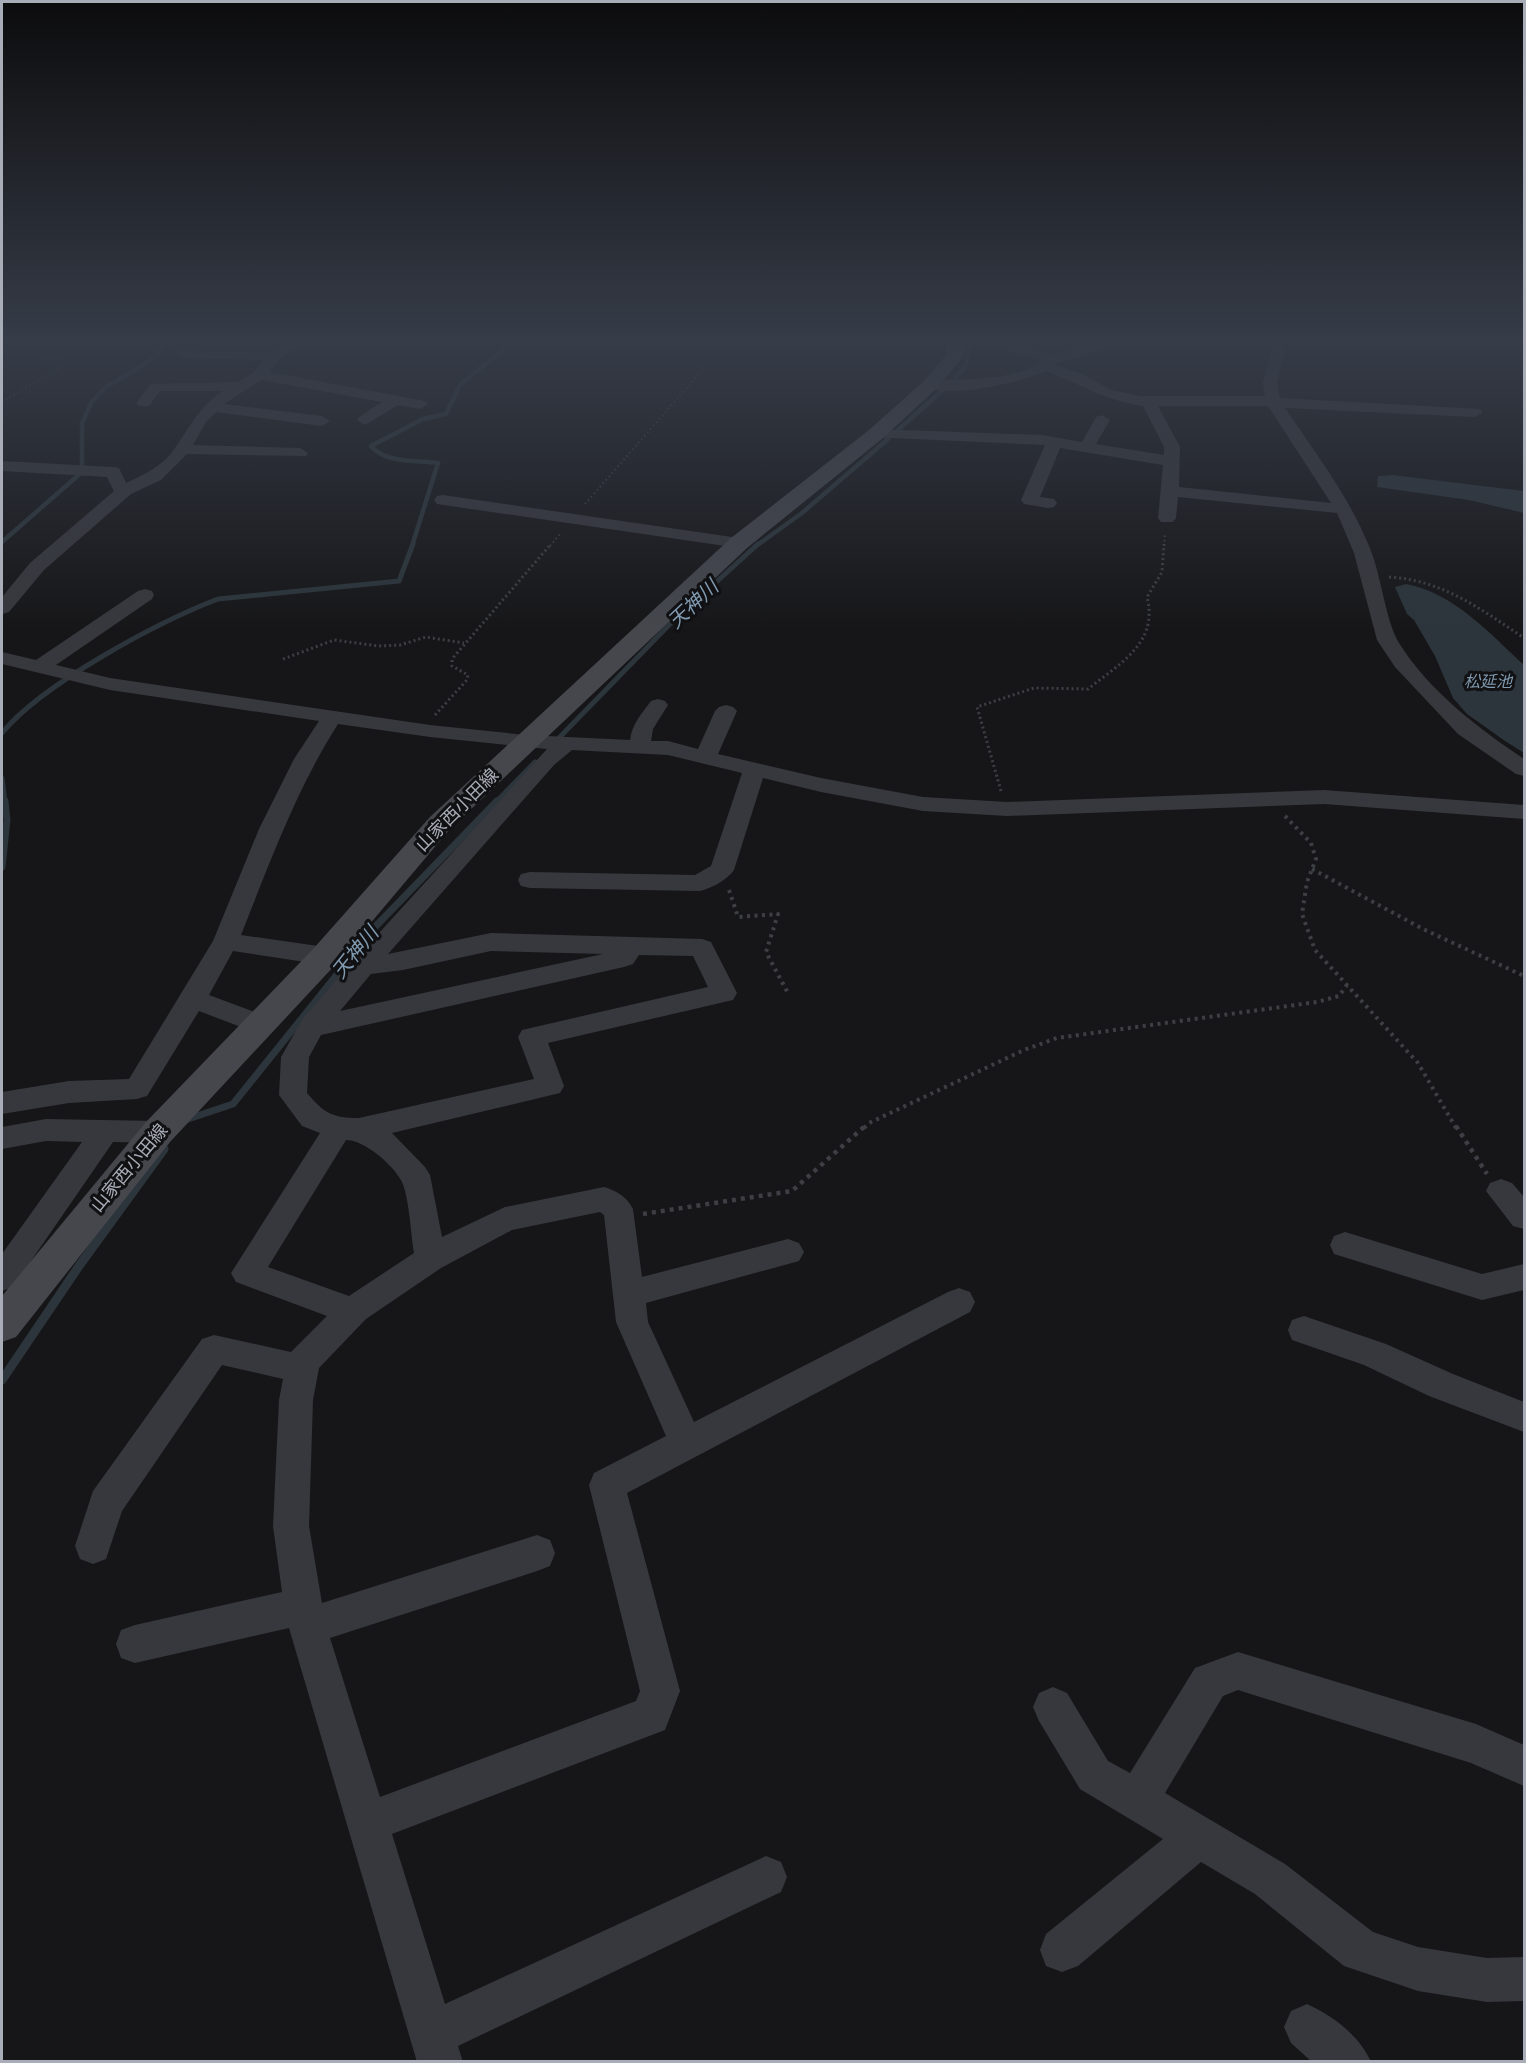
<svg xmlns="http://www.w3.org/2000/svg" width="1526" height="2063" font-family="'Titillium Web','Noto Sans JP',sans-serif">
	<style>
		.water { fill: #2c353b }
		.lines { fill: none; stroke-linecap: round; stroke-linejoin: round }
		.stream-far3 { stroke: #2c353b; stroke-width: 4.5 }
		.stream-far2 { stroke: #2c353b; stroke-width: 5 }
		.stream-far1 { stroke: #2c353b; stroke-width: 7 }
		.stream { stroke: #2c353b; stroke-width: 9 }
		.path-far3 { stroke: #3d3f44; stroke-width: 2; stroke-dasharray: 1.5 3; stroke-linecap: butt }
		.path-far2 { stroke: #3d3f44; stroke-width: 3; stroke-dasharray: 2 3; stroke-linecap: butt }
		.path-far1 { stroke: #3d3f44; stroke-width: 4; stroke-dasharray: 3 4.5; stroke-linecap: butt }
		.path { stroke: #3d3f44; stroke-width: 4.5; stroke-dasharray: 4 5; stroke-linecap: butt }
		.street { fill: #37383d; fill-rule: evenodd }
		.secondary { fill: #45474d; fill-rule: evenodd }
		.labels { text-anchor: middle; stroke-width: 6; stroke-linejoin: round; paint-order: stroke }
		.far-water-label { font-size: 16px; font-style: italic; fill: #809bb1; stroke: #111113 }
		.street-label { font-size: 18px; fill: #a8adb7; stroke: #111113 }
		.water-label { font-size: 20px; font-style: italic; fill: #809bb1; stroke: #111113 }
	</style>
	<rect width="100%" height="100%" fill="#161618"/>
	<path class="water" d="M 1392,475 L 1524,491 L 1524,513 L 1469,500 L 1377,487 L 1378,476 Z
		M 1406,584 C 1454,593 1489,633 1524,665 L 1524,753 L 1505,741 L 1467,714 L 1453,698 L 1435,656 L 1414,620 L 1407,614 L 1395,587 Z"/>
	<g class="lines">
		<path class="stream-far3" d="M 952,382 L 966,365 L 970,342
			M 898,430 L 943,390
			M 2,542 L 82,472 L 82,423 L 91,403 L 106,387 L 151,360 L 164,347 L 160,342
			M 412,546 L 438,463 C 417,460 386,464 371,446 L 423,419 L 446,414 L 460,385 L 512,342
			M 756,546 L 802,513 L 888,439"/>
		<path class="stream-far2" d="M 2,733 C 42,684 158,622 218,599 L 399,581 L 413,544
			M 554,743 L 668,626 L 758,544
			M 2,778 L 5,802
			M 496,802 L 535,762"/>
		<path class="stream-far1" d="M 2,867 L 7,820 L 5,801
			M 185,1120 L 233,1104 L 376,926 L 497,801"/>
		<path class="stream" d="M 2,1380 L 79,1266 L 164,1149"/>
		<path class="path-far3" d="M 2,351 L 71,361 L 2,402
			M 585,504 L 727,342
			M 550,546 L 561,533
			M 1164,546 L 1165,534"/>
		<path class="path-far2" d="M 1389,577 C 1442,580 1481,609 1524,638
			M 283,659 L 334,640 L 378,646 L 400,645 L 426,637 L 464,643
			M 435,715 L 467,680 L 468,675 L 452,666 L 452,659 L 551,544
			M 1001,791 L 977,707 L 1034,688 L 1088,689 C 1119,664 1159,643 1147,597 L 1162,572 L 1164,544"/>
		<path class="path-far1" d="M 1285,816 L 1311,843 L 1316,859 L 1307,882 L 1302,914 L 1315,950 L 1418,1063 L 1456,1128
			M 1312,869 L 1423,929 L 1524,976
			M 729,890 L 738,917 L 778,914 L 766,952 L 789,995
			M 864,1128 L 869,1123 L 1024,1050 L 1057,1038 L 1317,1002 L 1339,996 L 1347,985"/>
		<path class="path" d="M 1456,1126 L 1487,1174
			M 643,1214 L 792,1191 L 865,1126"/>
		<path class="street" d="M 287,342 L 305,342 L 279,359 L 269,372 L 425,401 L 428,404 L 420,409 L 398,405 L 365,425 L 357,420 L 359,417 L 382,402 L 261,380 L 224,404 L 322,416 L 330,421 L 322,426 L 216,412 L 206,422 L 193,445 L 300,448 L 308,453 L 306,456 L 187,454 L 161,480 L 131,494 L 44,570 L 9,612 L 2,614 L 2,597 L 30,563 L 114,491 L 107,477 L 2,471 L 2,461 L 113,467 L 119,468 L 126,483 C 143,475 161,467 173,451 C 189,429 199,406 223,391 L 160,391 L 149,406 L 139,406 L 136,403 L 151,384 L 238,382 L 254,372 L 263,360 L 184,358 L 177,354 L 179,351 L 271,352 Z
			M 999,342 L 1016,342 L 1051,355 L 1098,342 L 1123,342 L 1121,345 L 1054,364 L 1084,375 L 1111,390 L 1141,396 L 1265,396 L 1263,383 L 1273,342 L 1287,342 L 1277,383 L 1280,398 L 1480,409 L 1483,412 L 1475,417 L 1285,408 C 1316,454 1351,499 1371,551 C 1381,576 1386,622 1399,643 C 1429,691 1478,728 1524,759 L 1524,776 L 1516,774 L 1458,734 L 1395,667 L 1377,640 L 1354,553 L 1337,513 L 1178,497 L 1176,518 L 1173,522 L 1161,522 L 1158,518 L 1163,465 L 1060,448 L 1040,497 L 1054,499 L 1057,503 L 1054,507 L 1048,508 L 1024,504 L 1021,500 L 1045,445 L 870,437 L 868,434 L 876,429 L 1042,435 L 1082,442 L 1096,417 L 1102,415 L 1110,420 L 1096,444 L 1164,455 L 1164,447 L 1143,406 C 1106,401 1080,384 1046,371 C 1026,381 940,402 924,384 C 931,375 1012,387 1040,361 L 1009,351 ZM 1158,406 L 1268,406 L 1331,503 L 1179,487 L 1180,447 Z
			M 443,495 L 739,538 L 745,539 L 748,543 L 745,547 L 739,548 L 437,504 L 434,500 L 437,496 Z
			M 145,589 L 152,591 L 154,595 L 152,599 L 56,665 L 110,678 L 430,725 L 526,735 L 630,740 C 632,724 642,713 651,701 L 658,699 L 665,701 L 668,705 L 653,729 L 651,741 L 668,741 L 698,749 L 715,711 L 719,707 L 726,705 L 733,707 L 737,711 L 718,754 L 821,778 L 923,797 L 1007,802 L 1324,790 L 1524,805 L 1524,819 L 1324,804 L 1007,816 L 923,811 L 821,792 L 763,778 L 734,870 C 727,880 712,888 700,891 L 530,888 L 521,886 L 518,880 L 521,874 L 530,872 L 695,875 L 711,866 L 742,773 L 668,755 L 572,750 L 554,765 L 388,954 L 491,933 L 702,939 L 711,942 L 737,993 L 733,1000 L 548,1043 L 564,1086 L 560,1093 L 392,1133 L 425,1167 L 430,1175 L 442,1237 L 505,1207 L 604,1187 C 617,1191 627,1197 633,1209 L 642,1277 L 788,1239 L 799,1243 L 804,1252 L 799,1261 L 646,1303 L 648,1322 L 694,1422 L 948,1292 L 959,1288 L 970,1292 L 975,1302 L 970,1312 L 627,1493 L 680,1691 L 665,1730 L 392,1834 L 445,2004 L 766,1856 L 781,1862 L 787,1877 L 781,1892 L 458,2046 L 463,2062 L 417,2062 L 289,1628 L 135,1663 L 121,1658 L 116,1644 L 121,1630 L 135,1625 L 282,1592 L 273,1526 L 279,1400 L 283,1379 L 222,1365 L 122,1511 L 106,1559 L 93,1564 L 80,1559 L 75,1546 L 93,1491 L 202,1339 L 214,1335 L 291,1352 L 327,1316 L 236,1282 L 231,1273 L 320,1133 L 302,1126 L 279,1095 L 281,1057 L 302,1020 L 345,970 L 325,965 L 233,951 L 209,995 L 268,1017 L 272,1024 L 268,1031 L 259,1034 L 199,1011 L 147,1096 L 137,1099 L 69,1103 L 2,1114 L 2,1092 L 69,1081 L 129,1079 L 213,941 L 259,829 L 294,759 L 319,721 L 110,690 L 2,664 L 2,652 L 36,660 L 138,591 ZM 338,724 L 430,737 L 547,749 L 358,956 L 325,947 L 241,935 C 270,862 296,790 338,724 ZM 491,951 L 603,954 L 340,1011 L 371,974 L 403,970 ZM 639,955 L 693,956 L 708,987 L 522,1030 L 518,1037 L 534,1079 L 359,1118 C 332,1118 324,1113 307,1093 L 309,1057 L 321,1035 L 624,967 L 633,964 ZM 346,1140 C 364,1140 392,1164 401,1180 C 409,1194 411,1236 414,1253 L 349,1296 L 268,1267 ZM 600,1212 L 604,1215 L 616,1322 L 666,1436 L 594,1473 L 589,1485 L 640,1691 L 636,1701 L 380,1797 L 330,1638 L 537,1571 L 550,1566 L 555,1553 L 550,1540 L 537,1535 L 322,1603 L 309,1526 L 313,1400 L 319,1368 L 366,1319 L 441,1268 L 512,1230 Z
			M 46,1119 L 158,1121 L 168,1124 L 172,1132 L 168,1140 L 158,1143 L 113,1142 L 13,1287 L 2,1291 L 2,1254 L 82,1142 L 46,1141 L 2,1149 L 2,1127 Z
			M 1501,1179 L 1512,1183 L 1524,1197 L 1524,1229 L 1513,1226 L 1486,1191 L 1490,1183 Z
			M 1345,1232 L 1482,1274 L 1524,1264 L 1524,1290 L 1482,1300 L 1334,1254 L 1330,1245 L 1334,1236 Z
			M 1304,1316 L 1386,1344 L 1453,1374 L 1524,1402 L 1524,1432 L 1429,1396 L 1364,1365 L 1292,1340 L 1288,1330 L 1292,1320 Z
			M 1238,1652 L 1476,1724 L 1524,1745 L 1524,1786 L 1471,1763 L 1238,1690 L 1223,1696 L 1165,1793 L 1285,1864 L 1373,1932 L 1418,1947 L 1487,1958 L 1524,1957 L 1524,2001 L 1487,2002 L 1418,1991 L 1344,1966 L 1255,1894 L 1201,1862 L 1078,1966 L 1062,1972 L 1046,1966 L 1040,1950 L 1046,1934 L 1163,1839 L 1080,1789 L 1039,1721 L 1033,1707 L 1039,1693 L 1053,1687 L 1067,1693 L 1108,1761 L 1130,1773 L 1195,1668 Z
			M 1307,2004 C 1332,2015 1360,2036 1371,2062 L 1312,2062 L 1291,2043 L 1284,2027 L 1291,2011 Z"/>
		<path class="secondary" d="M 946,342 L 964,342 L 964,356 L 937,388 L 883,438 L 747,548 L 450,829 L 336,964 L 170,1142 L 16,1337 L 2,1342 L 2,1296 L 146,1122 L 314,948 L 430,817 L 731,538 L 869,430 L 925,380 L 946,355 Z"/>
	</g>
	<linearGradient id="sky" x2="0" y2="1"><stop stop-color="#0c0c0d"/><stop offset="0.54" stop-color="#363c48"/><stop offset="1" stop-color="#363c48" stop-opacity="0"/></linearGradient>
	<rect width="1526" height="631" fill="url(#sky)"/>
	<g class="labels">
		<g class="far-water-label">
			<text x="1488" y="687">松延池</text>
		</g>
		<g class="street-label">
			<text transform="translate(457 810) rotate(-45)" y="6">山家西小田線</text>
			<text transform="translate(129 1168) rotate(-50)" y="6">山家西小田線</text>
		</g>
		<g class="water-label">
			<text transform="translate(693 604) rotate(-43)" y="7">天神川</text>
			<text transform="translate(355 952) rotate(-51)" y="7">天神川</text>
		</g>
	</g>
	<rect width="1526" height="2063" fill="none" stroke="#a8adb7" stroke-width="6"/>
</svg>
